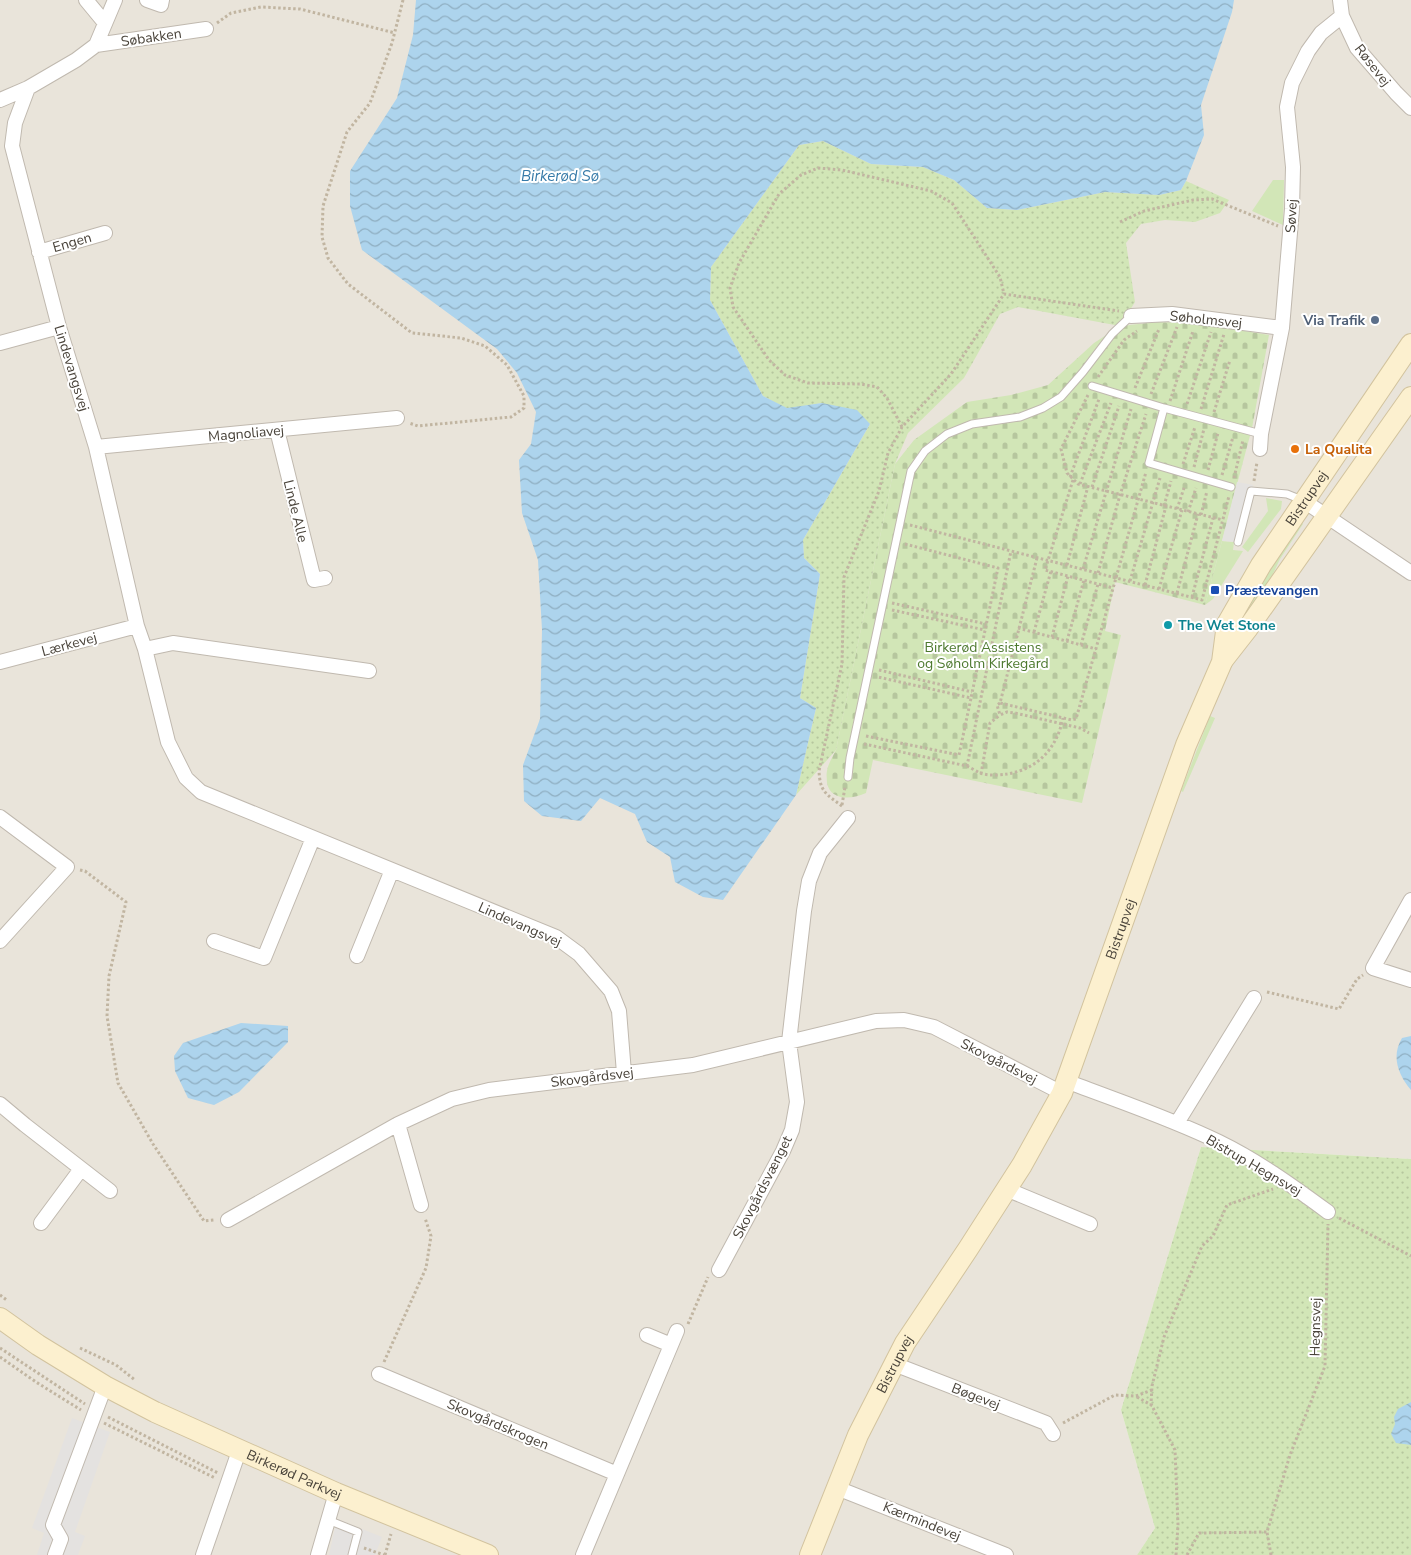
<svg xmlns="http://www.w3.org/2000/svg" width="1411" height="1555" font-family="'Nunito Sans',sans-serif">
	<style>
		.residential { fill: #e9e4da }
		.green { fill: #d2e6b7 }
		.cemetery { fill: url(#cemetery-stones) }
		.park { fill: url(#park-dots) }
		.parking { fill: #e4e2e0 }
		.water { fill: url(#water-waves) }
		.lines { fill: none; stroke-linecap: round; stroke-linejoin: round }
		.lane-casing { stroke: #c0b9af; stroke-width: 9 }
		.street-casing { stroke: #c0b9af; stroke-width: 16 }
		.secondary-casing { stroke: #d2c39e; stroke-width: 22 }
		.path { stroke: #c1b5a1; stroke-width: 3; stroke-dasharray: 2.5 2.5; stroke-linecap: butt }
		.lane { stroke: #fff; stroke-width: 7 }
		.street { stroke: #fff; stroke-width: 14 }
		.secondary { stroke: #fcf0cf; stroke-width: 20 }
		.service-dot { fill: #5c6f8a; stroke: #fff; stroke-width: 2 }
		.food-dot { fill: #e8710a; stroke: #fff; stroke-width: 2 }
		.transit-dot { fill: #1a4fb4; stroke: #fff; stroke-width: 2 }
		.culture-dot { fill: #0f9aa8; stroke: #fff; stroke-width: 2 }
		.labels { text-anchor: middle; stroke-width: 4; stroke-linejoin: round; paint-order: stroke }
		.street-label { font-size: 14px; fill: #49433a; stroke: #fff }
		.service-label { font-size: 14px; font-weight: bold; fill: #4e5e75; stroke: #fff; text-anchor: end }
		.food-label { font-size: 14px; font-weight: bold; fill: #c56008; stroke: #fff; text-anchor: start }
		.transit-label { font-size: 14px; font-weight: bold; fill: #164399; stroke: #fff; text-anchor: start }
		.culture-label { font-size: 14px; font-weight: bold; fill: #0d838f; stroke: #fff; text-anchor: start }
		.park-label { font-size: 14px; fill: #4d792f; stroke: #fff }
		.water-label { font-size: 15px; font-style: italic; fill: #367aa8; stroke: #fff }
	</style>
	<defs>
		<pattern id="cemetery-stones" width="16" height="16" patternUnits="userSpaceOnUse" patternTransform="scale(1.25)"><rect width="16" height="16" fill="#d2e6b7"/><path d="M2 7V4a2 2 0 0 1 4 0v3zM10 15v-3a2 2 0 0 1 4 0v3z" fill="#b6c69e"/></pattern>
		<pattern id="park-dots" width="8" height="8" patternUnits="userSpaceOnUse" patternTransform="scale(1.25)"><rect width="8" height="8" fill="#d2e6b7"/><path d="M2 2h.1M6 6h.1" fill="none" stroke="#b6c69e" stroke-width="1.8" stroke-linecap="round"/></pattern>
		<pattern id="water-waves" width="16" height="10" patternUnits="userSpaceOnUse" patternTransform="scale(1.25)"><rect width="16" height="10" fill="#add4ed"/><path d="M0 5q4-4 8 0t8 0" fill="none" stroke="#8faec1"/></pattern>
	</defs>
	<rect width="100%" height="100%" fill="#f5f2ec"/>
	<path class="residential" d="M 0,0 L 1411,0 L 1411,1159 L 1201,1147 L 1121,1410 L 1155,1528 L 1137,1555 L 0,1555 Z"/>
	<path class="green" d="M 1273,180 L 1284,180 L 1283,225 L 1252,211 Z
		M 1266,498 L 1282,501 L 1281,509 L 1248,552 L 1242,547 L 1268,511 Z
		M 1302,523 L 1303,524 L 1280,559 L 1263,595 L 1244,626 L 1238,624 C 1257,591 1275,549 1302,523 Z
		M 1222,541 L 1234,542 L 1233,550 L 1243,551 L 1213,599 L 1205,605 Z
		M 1210,716 L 1215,718 L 1183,792 L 1181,791 Z"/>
	<path class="cemetery" d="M 1157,322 L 1197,323 L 1269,335 L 1252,428 L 1205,605 L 1115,582 L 1105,631 L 1121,635 L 1082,803 L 873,760 L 866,793 C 853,799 831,802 827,783 C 827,779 826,775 827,771 C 828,764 833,756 836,750 L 895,464 L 914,440 L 967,402 L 1011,395 L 1048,385 L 1094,343 L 1120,326 Z"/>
	<path class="park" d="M 823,141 L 871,164 L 923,167 L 954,180 L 987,208 L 1017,210 L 1105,192 L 1159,195 L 1181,190 L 1186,181 L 1229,200 L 1220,213 L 1195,222 L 1165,220 L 1141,224 L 1126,243 L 1135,302 L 1120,326 L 1018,307 L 1000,314 L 964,378 L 908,433 L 895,464 L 836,750 L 796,795 L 816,708 L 800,698 L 820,574 L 804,558 L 803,540 L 870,424 L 822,403 L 787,409 L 763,396 L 710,300 L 711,267 L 799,145 Z
		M 1201,1147 L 1411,1159 L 1411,1555 L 1137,1555 L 1155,1528 L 1121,1410 Z"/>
	<path class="parking" d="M 1237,482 L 1253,485 L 1238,542 L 1222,541 Z
		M 72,1418 L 110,1432 L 75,1532 L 85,1536 L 78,1555 L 37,1555 L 44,1533 L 32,1528 Z
		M 337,1519 L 382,1537 L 375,1555 L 329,1555 Z"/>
	<path class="water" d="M 416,0 L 1234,0 L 1232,12 L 1201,105 L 1204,135 L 1186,181 L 1181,190 L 1159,195 L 1105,192 L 1017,210 L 987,208 L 954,180 L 923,167 L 871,164 L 823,141 L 799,145 L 711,267 L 710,300 L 763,396 L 787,408 L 822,403 L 857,410 L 870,424 L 803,540 L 804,558 L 820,574 L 800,698 L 816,708 L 796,795 L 723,900 L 703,897 L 675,882 L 670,857 L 647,842 L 635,814 L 600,798 L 581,821 L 542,816 L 524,801 L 523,765 L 540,719 L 542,630 L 538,560 L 522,513 L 519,460 L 531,444 L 536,412 L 517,373 L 497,349 L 362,250 L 350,206 L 350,171 L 397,98 L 413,35 Z
		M 241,1023 L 288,1026 L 288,1042 L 239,1092 L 214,1105 L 188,1098 L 175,1071 L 174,1056 L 183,1043 Z
		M 1411,1036 L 1411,1090 C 1398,1075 1391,1056 1402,1038 Z
		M 1411,1402 L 1411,1445 L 1396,1443 L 1391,1434 L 1395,1424 L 1394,1417 L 1398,1409 Z"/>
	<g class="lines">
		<defs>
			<path id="lane" d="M 1092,386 L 1164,408 L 1261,434
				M 1164,408 L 1149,463 L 1231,487
				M 1238,542 L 1251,491 L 1287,494 L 1302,500
				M 848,777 L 850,758 L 911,471 L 925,451 L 947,434 L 972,424 L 1020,417 L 1043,408 L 1061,397 L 1083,372 L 1112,334 L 1131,316
				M 328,1520 L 358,1532 L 352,1555"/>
			<path id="street" d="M 86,0 L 105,23
				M 147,0 L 161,5 L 162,0
				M 1342,16 L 1357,48 L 1396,93 L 1411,108
				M 96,45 L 206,29
				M 28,88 L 15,123 L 12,146 L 59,327 L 96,447 L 137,626 L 145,649 L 168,742 L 186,778 L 201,792 L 556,937 L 579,954 L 611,991 L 619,1011 L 624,1073
				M 0,100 L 28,88 L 76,60 L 96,45 L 115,0
				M 39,252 L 105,233
				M 1131,316 L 1172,314 L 1282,328
				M 0,343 L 59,327
				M 277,430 L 314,580 L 325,578
				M 96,447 L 397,418
				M 1260,449 L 1261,434 L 1282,328 L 1292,209 L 1293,167 L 1287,107 L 1292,83 L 1308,51 L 1321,33 L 1342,16 L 1340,0
				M 1304,501 L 1411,573
				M 145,649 L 173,643 L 369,671
				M 0,662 L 137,626
				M 0,817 L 67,867 L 0,941
				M 1411,900 L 1373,968 L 1411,980
				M 214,941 L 264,958 L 313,838
				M 357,956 L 392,870
				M 1066,1081 C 1118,1101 1170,1118 1219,1142 C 1258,1161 1294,1187 1328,1212
				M 0,1104 L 25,1125 L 110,1191
				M 1177,1123 L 1254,998
				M 398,1124 L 421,1205
				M 1006,1189 L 1090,1224
				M 228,1220 L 398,1124 L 452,1099 L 489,1090 L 693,1065 L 876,1021 L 904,1020 L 934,1027 L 1062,1093
				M 41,1223 L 81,1169
				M 719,1270 L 783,1151 L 792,1130 L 797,1102 L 789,1042 L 804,911 L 809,881 L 820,853 L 848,818
				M 647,1335 L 671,1345
				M 894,1364 L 1046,1423 L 1053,1434
				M 379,1374 L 617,1474
				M 837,1488 L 1006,1555
				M 55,1555 L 61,1539 L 53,1525 L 105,1386
				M 203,1555 L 239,1451
				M 318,1555 L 336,1493
				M 583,1555 L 677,1331"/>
			<g id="secondary">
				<path d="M 1223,660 L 1248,628 L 1411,397"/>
				<path id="s1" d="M 0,1318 L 38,1345 L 105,1386 L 155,1412 L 336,1493 L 488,1555"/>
				<path id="s2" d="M 810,1555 L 858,1435 L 905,1343 L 968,1249 L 1022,1165 L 1062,1093 L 1186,745 L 1222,662 L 1227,624 L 1261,565 L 1411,344"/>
			</g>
		</defs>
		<use href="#lane" class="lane-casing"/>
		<use href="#street" class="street-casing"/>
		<use href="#secondary" class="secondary-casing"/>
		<path class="path" d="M 403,0 L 392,43 L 370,103 L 347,132 L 323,206 L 322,237 L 328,258 L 348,284 L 412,333 L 461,338 L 485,346 L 507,365 L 524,396 L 524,408 L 511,417 L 418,426 L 409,423
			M 217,23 L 231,13 L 261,7 L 300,9 L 395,33
			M 1120,222 L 1144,211 L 1193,200 L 1212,199 L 1278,226
			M 1098,377 L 1124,340 L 1137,331
			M 1135,388 L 1159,329
			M 1151,394 L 1177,327
			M 1088,395 L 1061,449 L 1067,473 L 1078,484 L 1223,520
			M 1170,401 L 1193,331
			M 1187,404 L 1211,332
			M 1201,409 L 1224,334
			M 1214,412 L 1230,360
			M 902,427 L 887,398 L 877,387 L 861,384 L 808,383 L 785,375 L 769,360 L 733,307 L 730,288 L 739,263 L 779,194 L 801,175 L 818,168 L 842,170 L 931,191 L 952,203 L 1000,277 L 1004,294
			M 1183,464 L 1195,427
			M 1194,467 L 1204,429
			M 1208,470 L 1218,433
			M 1222,475 L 1233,437
			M 1070,477 L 1099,399
			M 1234,478 L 1243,440
			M 1073,480 L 1045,570 L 1113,588
			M 1254,481 L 1257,462
			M 1080,484 L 1111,403
			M 1092,487 L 1119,406
			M 1164,506 L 1171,481
			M 1177,509 L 1185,485
			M 1188,512 L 1196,488
			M 1201,515 L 1207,491
			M 910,525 L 1202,600 L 1229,496
			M 905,544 L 998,568 L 971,698
			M 1037,558 L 1000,703 L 1072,720 L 1076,719 L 1146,472
			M 1067,565 L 1088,486
			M 1083,569 L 1131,409
			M 1098,573 L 1120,495 L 1146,414
			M 1130,581 L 1160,478
			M 1145,585 L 1166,506
			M 1159,589 L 1182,510
			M 1177,593 L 1198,514
			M 1192,597 L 1213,518
			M 892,603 L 986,624
			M 892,610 L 985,630
			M 1018,628 L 1096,649
			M 1034,632 L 1051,571
			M 1052,637 L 1068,576
			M 1067,641 L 1084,580
			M 1081,645 L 1098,584
			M 879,670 L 972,692
			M 1000,703 L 997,705 L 1000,715 L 1007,712 L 1015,713 L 1080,728 L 1089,733
			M 866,736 L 959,755 L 971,698 L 878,677
			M 864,744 L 967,766 L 1011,551
			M 967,766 C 971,768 976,771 980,773 C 988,776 999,775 1007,774 C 1038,769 1057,748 1063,718
			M 981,774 L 990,723 L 1000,715
			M 842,805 L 845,787
			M 842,806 C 826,794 820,792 819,771 L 842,664 L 844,577 L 879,491 L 888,453 L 902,427 L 951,374 L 1004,294 L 1119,311
			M 80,870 L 85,871 L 126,902 L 109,976 L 107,1016 L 118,1083 L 153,1144 L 204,1221 L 214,1220
			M 1267,992 L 1339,1009 L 1357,979 L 1363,975
			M 1339,1218 L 1411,1256
			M 0,1295 L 8,1301
			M 688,1324 L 708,1277
			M 0,1348 L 85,1404
			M 80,1348 L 116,1365 L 135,1380
			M 0,1357 L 36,1382 L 81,1410
			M 384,1362 L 426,1268 L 431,1236 L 425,1218
			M 1137,1397 L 1153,1406
			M 108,1417 L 218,1473
			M 104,1423 L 215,1478
			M 1063,1423 L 1115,1395 L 1136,1396 L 1152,1390
			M 364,1548 L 384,1555
			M 385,1555 L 391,1534
			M 1176,1555 L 1178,1525 L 1175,1450 L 1151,1404 L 1152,1386 L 1164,1337 L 1202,1246 L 1213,1236 L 1227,1205 L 1273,1189
			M 1187,1555 L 1199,1533 L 1267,1532
			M 1271,1555 L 1267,1532 L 1290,1455 L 1325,1366 L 1328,1224"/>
		<use href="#lane" class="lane"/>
		<use href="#street" class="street"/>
		<use href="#secondary" class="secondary"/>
	</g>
	<circle class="service-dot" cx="1375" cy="320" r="5"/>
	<circle class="food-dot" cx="1295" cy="449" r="5"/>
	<rect class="transit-dot" x="1210" y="585" width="10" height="10" rx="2.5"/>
	<circle class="culture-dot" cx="1168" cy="625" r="5"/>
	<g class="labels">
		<g class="street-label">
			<text transform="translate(151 37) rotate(-8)" y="5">Søbakken</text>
			<text transform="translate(1373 65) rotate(52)" y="5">Røsevej</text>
			<text transform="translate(1291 216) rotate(-87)" y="5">Søvej</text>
			<text transform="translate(72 242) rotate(-16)" y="5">Engen</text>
			<text transform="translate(1206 319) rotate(6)" y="5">Søholmsvej</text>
			<text transform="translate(72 368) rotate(73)" y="5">Lindevangsvej</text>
			<text transform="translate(246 433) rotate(-5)" y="5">Magnoliavej</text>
			<text dy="5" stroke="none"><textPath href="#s2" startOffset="1175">Bistrupvej</textPath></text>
			<text transform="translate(296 511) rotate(76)" y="5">Linde Alle</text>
			<text transform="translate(69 644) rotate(-15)" y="5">Lærkevej</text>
			<text transform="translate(520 924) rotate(24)" y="5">Lindevangsvej</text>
			<text dy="5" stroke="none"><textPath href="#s2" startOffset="702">Bistrupvej</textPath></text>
			<text transform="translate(999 1061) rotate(27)" y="5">Skovgårdsvej</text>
			<text transform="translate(592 1077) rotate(-7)" y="5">Skovgårdsvej</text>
			<text transform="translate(1254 1165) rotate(30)" y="5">Bistrup Hegnsvej</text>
			<text transform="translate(762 1187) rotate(-63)" y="5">Skovgårdsvænget</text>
			<text transform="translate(1315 1327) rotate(-89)" y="5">Hegnsvej</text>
			<text dy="5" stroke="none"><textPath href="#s2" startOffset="209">Bistrupvej</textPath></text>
			<text transform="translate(976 1396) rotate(21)" y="5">Bøgevej</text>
			<text transform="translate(498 1424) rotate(23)" y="5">Skovgårdskrogen</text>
			<text dy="5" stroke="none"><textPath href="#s1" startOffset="334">Birkerød Parkvej</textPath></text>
			<text transform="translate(922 1521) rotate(22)" y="5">Kærmindevej</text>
		</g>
		<g class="service-label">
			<text x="1365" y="325">Via Trafik</text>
		</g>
		<g class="food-label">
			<text x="1305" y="454">La Qualita</text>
		</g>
		<g class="transit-label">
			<text x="1225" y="595">Præstevangen</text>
		</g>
		<g class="culture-label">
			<text x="1178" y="630">The Wet Stone</text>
		</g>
		<g class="park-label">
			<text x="983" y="652">Birkerød Assistens<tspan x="983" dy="16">og Søholm Kirkegård</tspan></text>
		</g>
		<g class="water-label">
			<text x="560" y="181">Birkerød Sø</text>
		</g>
	</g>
</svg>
